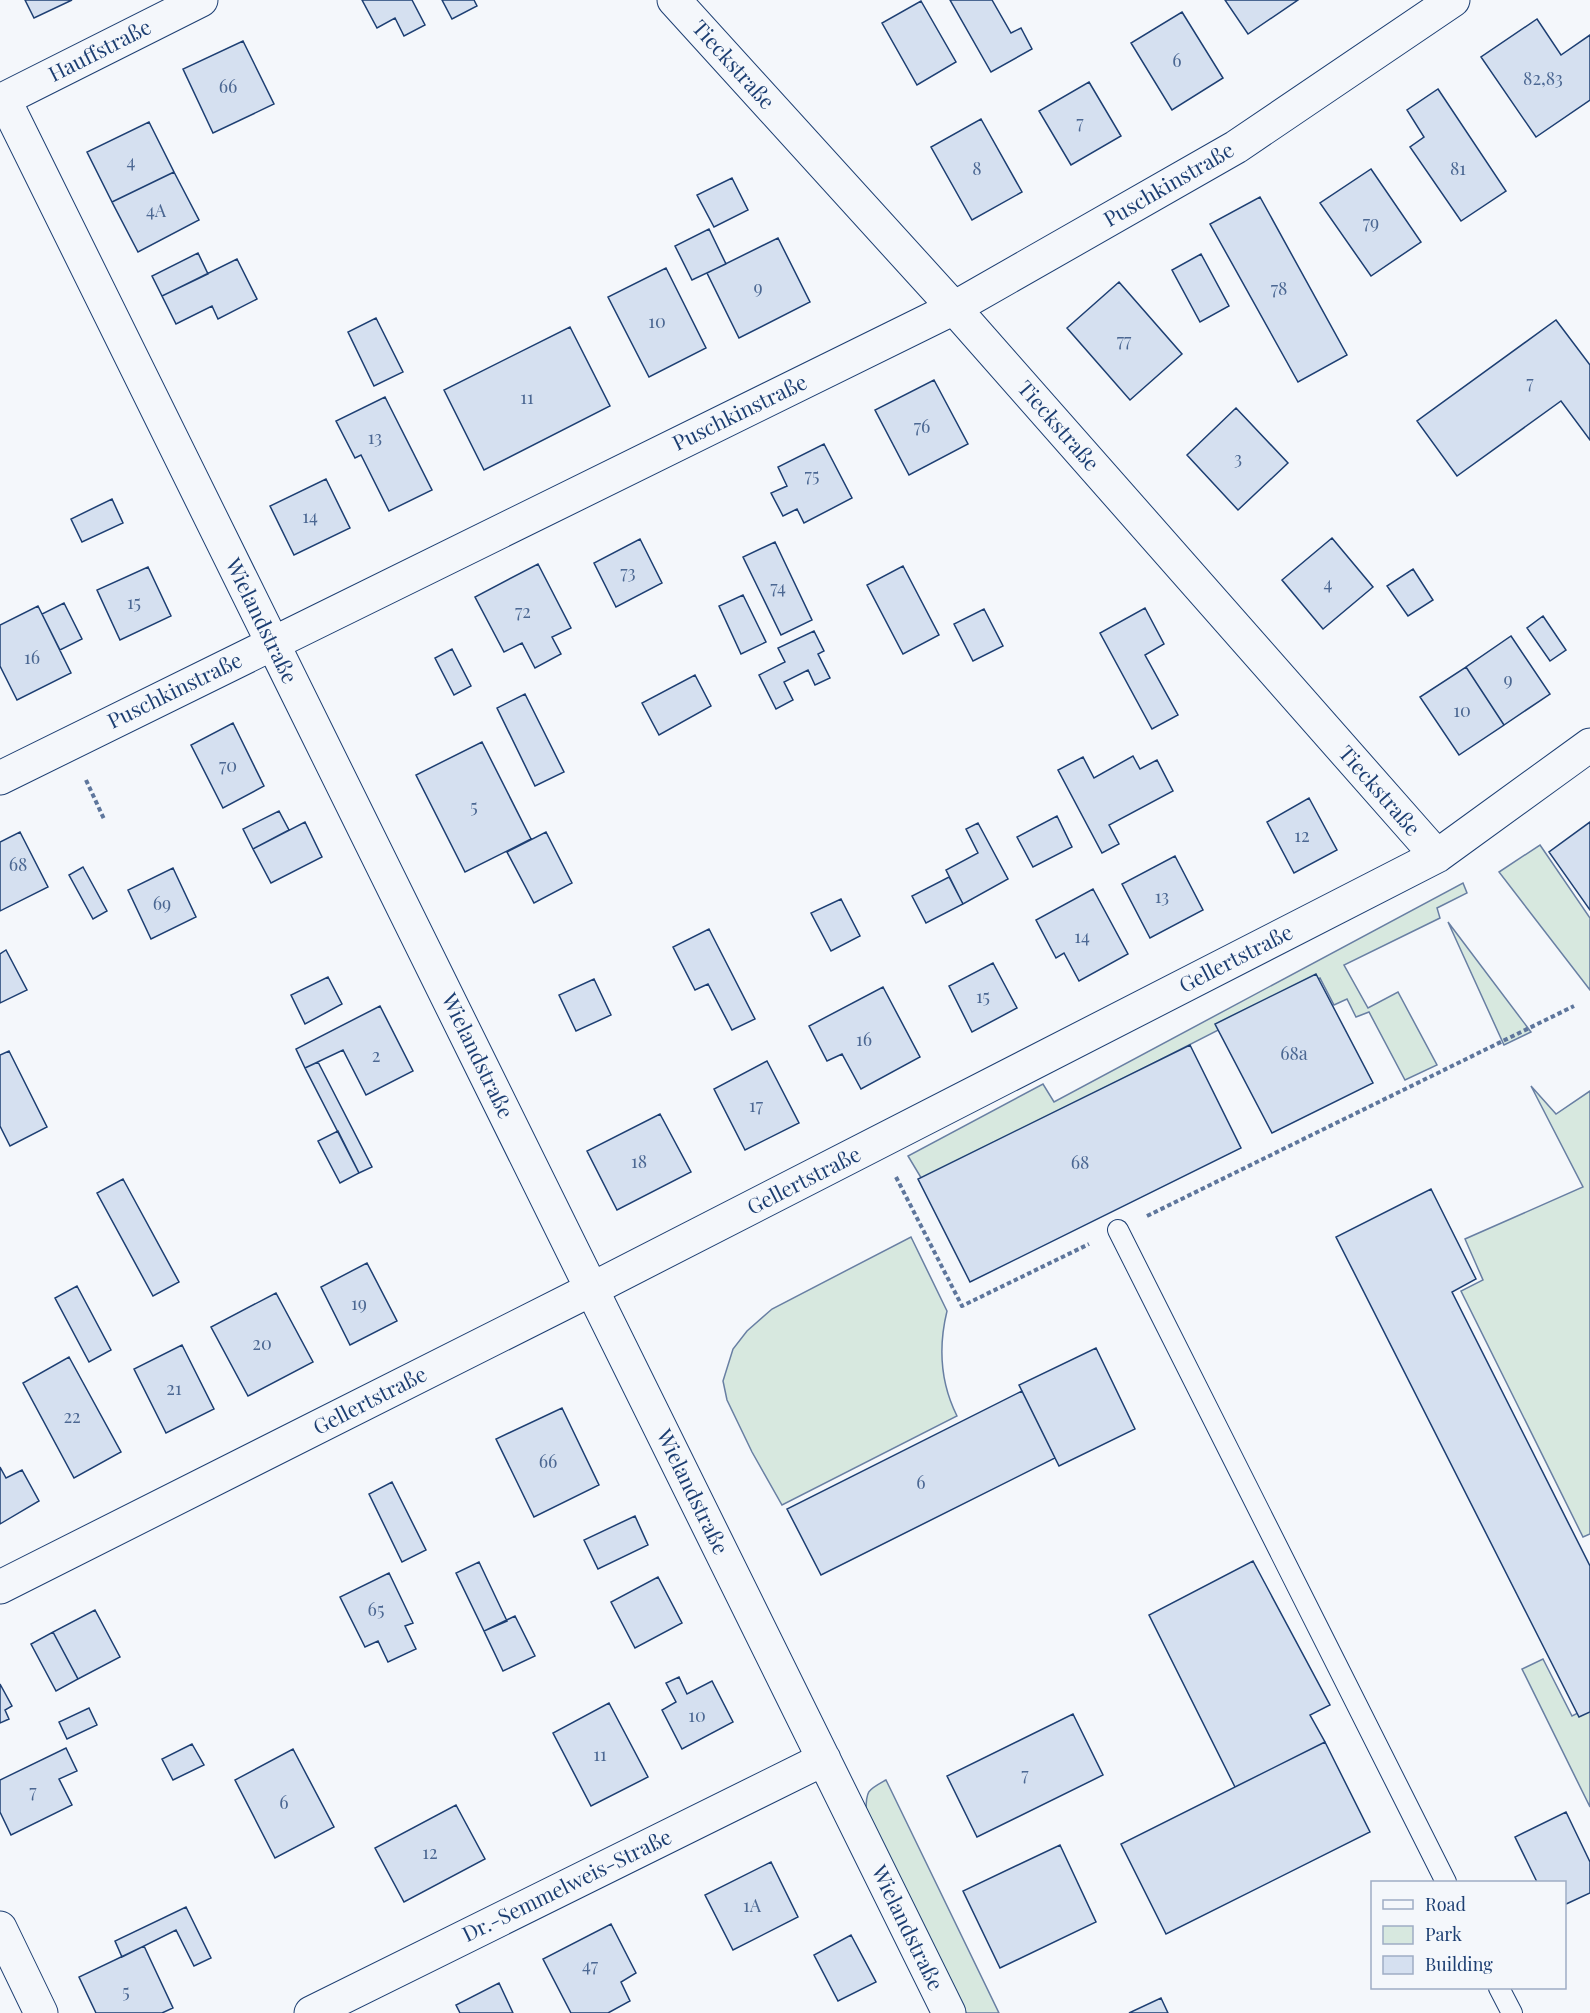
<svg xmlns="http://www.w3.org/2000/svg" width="1590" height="2013" font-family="'Playfair Display',serif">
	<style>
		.green { fill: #d7e8df; stroke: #687fa3; stroke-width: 1.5 }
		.building { fill: #d5e0f0; stroke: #1d3f73; stroke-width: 1.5 }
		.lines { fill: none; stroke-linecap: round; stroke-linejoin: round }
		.lane-casing { stroke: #1d3f73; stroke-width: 22 }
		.street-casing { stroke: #1d3f73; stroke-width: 35 }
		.path { stroke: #5e769c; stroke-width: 4; stroke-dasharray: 4.5 3; stroke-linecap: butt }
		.lane { stroke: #f4f7fb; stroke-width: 20 }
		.street { stroke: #f4f7fb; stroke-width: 33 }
		.labels { text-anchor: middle; stroke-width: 4.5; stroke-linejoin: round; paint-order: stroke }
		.number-label { font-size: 18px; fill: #4b6792 }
		.street-label { font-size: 21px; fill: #1d3f73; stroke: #f4f7fb }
	</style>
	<rect width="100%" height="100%" fill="#f4f7fb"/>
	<path class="green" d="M 1540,845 L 1590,918 L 1590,990 L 1499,872 Z
		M 1463,883 L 1467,893 L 1437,908 L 1440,918 L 1344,965 L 1368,1008 L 1398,992 L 1437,1065 L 1405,1080 L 1369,1012 L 1356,1017 L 1347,999 L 1334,1005 L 1320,978 L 923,1181 L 908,1156 L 1043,1084 L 1054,1102 Z
		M 1448,922 L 1531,1032 L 1504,1045 Z
		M 1531,1086 L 1556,1114 L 1590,1091 L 1590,1534 L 1583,1537 L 1461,1291 L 1483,1280 L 1465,1239 L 1583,1187 Z
		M 911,1237 L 947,1311 C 938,1348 940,1382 957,1416 L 782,1505 L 752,1452 L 727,1400 L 723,1381 L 733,1349 L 747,1331 L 772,1309 Z
		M 1543,1659 L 1572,1716 L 1590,1707 L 1590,1807 L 1522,1669 Z
		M 886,1780 L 999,2013 L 964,2013 L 866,1811 C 866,1790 868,1790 886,1780 Z"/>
	<path class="building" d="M 25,0 L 72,0 L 34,18 Z
		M 362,0 L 412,0 L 425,25 L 404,36 L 395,18 L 377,28 Z
		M 442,0 L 474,0 L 477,6 L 452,19 Z
		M 950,0 L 992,0 L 1011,33 L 1021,28 L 1032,49 L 991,72 Z
		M 1225,0 L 1298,0 L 1248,34 Z
		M 921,1 L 956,62 L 917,85 L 882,23 Z
		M 1182,12 L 1223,78 L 1172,110 L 1131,43 Z
		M 1537,19 L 1561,55 L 1590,35 L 1590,100 L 1536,137 L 1481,57 Z
		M 243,41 L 274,104 L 213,133 L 183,69 Z
		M 1089,82 L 1121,136 L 1071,165 L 1039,111 Z
		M 1438,89 L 1506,191 L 1461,221 L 1410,147 L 1424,137 L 1407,110 Z
		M 981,119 L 1022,192 L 972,220 L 931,147 Z
		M 149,122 L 174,172 L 112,202 L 87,152 Z
		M 1371,169 L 1421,242 L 1371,276 L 1320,203 Z
		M 174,172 L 199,220 L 138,252 L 112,202 Z
		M 732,178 L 748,210 L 714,227 L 697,195 Z
		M 1260,197 L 1347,355 L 1298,382 L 1210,224 Z
		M 709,229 L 726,264 L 692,280 L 675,246 Z
		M 778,238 L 810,302 L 739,338 L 707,273 Z
		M 198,253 L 208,274 L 162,296 L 152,276 Z
		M 1201,254 L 1229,306 L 1200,322 L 1172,270 Z
		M 237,259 L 257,299 L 218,319 L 212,306 L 176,324 L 162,296 Z
		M 666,268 L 706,348 L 649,377 L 608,297 Z
		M 1119,282 L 1182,354 L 1130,400 L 1067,328 Z
		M 376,318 L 403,372 L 374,386 L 348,332 Z
		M 1556,320 L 1590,365 L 1590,440 L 1561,401 L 1457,476 L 1417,421 Z
		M 570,327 L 610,406 L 484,470 L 444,390 Z
		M 934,380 L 968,444 L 909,475 L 875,410 Z
		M 385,397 L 432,490 L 389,511 L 361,455 L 355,458 L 336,421 Z
		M 1236,408 L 1288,463 L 1238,510 L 1187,455 Z
		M 824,444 L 852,498 L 804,523 L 797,509 L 783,516 L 771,493 L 787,486 L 778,467 Z
		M 326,479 L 350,528 L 294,555 L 270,506 Z
		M 112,499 L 123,523 L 82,542 L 71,519 Z
		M 1332,538 L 1373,587 L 1323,629 L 1282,580 Z
		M 640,539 L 662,583 L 616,607 L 594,563 Z
		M 775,542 L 812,620 L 781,635 L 743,557 Z
		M 538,564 L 571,628 L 552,637 L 561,654 L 535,668 L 522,643 L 504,652 L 475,597 Z
		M 903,566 L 939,635 L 903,654 L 867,585 Z
		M 148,567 L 171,616 L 120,640 L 97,590 Z
		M 1413,569 L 1433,600 L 1408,616 L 1387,586 Z
		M 743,595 L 766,642 L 741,654 L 719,606 Z
		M 64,603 L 82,639 L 60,650 L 42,614 Z
		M 38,606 L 71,673 L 17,700 L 0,666 L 0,625 Z
		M 1145,608 L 1164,644 L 1145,655 L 1178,715 L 1152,729 L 1100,633 Z
		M 984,609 L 1003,646 L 973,661 L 954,624 Z
		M 1543,616 L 1566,650 L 1550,661 L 1527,628 Z
		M 814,631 L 824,651 L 818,654 L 830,678 L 815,685 L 808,670 L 784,682 L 793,700 L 776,709 L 759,675 L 785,662 L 778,648 Z
		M 1511,636 L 1550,694 L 1504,725 L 1466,667 Z
		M 452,649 L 471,686 L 454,695 L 435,658 Z
		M 1466,667 L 1504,725 L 1459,755 L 1420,697 Z
		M 695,675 L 711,706 L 659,735 L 642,703 Z
		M 525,694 L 564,772 L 535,786 L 497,708 Z
		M 233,723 L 264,786 L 223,808 L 191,745 Z
		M 482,742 L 531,839 L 465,872 L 416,775 Z
		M 1133,756 L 1140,769 L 1157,760 L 1173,791 L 1109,825 L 1119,844 L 1102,853 L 1058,770 L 1083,757 L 1094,778 Z
		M 1309,798 L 1337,850 L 1294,873 L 1267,822 Z
		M 279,811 L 289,830 L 253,849 L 243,829 Z
		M 1057,816 L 1072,847 L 1033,867 L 1017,837 Z
		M 305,822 L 322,857 L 271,883 L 253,849 Z
		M 1590,822 L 1590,910 L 1549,852 Z
		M 978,823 L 1008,879 L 963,904 L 946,870 L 978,853 L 966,829 Z
		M 20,832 L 48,887 L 0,911 L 0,842 Z
		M 546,832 L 572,883 L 534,903 L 507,852 Z
		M 1175,856 L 1203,910 L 1150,938 L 1122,884 Z
		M 83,867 L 107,911 L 93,919 L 69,875 Z
		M 173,868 L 196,917 L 151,939 L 128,890 Z
		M 949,877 L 963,904 L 926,923 L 912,896 Z
		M 1093,889 L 1128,954 L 1079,981 L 1064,953 L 1056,958 L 1036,920 Z
		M 841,899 L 860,936 L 831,951 L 811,913 Z
		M 709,929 L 755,1019 L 732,1030 L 708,984 L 695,990 L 673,947 Z
		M 6,950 L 27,990 L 0,1003 L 0,954 Z
		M 993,963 L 1017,1008 L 972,1032 L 949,986 Z
		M 1316,974 L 1373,1083 L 1272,1133 L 1215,1024 Z
		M 328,977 L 342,1004 L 305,1024 L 291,995 Z
		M 594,979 L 611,1015 L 576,1031 L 559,995 Z
		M 883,987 L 920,1057 L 861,1089 L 842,1054 L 827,1061 L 809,1026 Z
		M 380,1006 L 413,1071 L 366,1095 L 343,1050 L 305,1068 L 296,1049 Z
		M 1190,1045 L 1241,1148 L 970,1282 L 918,1179 Z
		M 9,1051 L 47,1127 L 10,1146 L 0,1126 L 0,1055 Z
		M 767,1061 L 799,1123 L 745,1150 L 714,1089 Z
		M 318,1062 L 372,1167 L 359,1173 L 305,1068 Z
		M 660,1114 L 691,1172 L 617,1210 L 587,1151 Z
		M 338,1131 L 359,1173 L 340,1183 L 318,1141 Z
		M 123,1179 L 179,1282 L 153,1296 L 97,1193 Z
		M 1431,1189 L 1476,1279 L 1452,1292 L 1590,1566 L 1590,1712 L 1579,1717 L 1336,1237 Z
		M 367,1263 L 397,1321 L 350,1345 L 321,1287 Z
		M 77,1286 L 111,1350 L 89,1362 L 55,1298 Z
		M 276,1293 L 313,1362 L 248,1396 L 211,1327 Z
		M 182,1345 L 214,1409 L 166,1433 L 134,1369 Z
		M 1096,1348 L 1135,1429 L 1059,1466 L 1019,1385 Z
		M 69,1357 L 121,1452 L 74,1478 L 23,1383 Z
		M 1022,1391 L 1055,1458 L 821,1575 L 787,1509 Z
		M 562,1408 L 599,1485 L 534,1517 L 496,1439 Z
		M 0,1467 L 6,1478 L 22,1470 L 39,1501 L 0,1524 Z
		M 392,1482 L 426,1550 L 402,1562 L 369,1494 Z
		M 635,1516 L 648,1545 L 598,1569 L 584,1540 Z
		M 1253,1561 L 1330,1705 L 1310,1715 L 1325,1742 L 1235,1787 L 1149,1615 Z
		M 479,1562 L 507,1621 L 484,1631 L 456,1573 Z
		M 389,1573 L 413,1623 L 405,1626 L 416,1649 L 388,1662 L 378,1641 L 365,1647 L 340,1597 Z
		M 658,1577 L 682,1623 L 635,1648 L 611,1602 Z
		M 95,1610 L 120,1657 L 78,1679 L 53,1632 Z
		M 515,1616 L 535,1656 L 503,1671 L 484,1631 Z
		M 53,1632 L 78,1679 L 56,1691 L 31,1644 Z
		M 679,1677 L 687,1694 L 712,1681 L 733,1722 L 682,1749 L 662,1710 L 676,1702 L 666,1683 Z
		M 0,1684 L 12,1706 L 5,1710 L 9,1719 L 0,1723 Z
		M 609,1703 L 648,1777 L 591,1806 L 553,1733 Z
		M 89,1708 L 97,1725 L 67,1739 L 59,1722 Z
		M 1073,1714 L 1103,1775 L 977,1837 L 947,1776 Z
		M 1325,1742 L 1370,1832 L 1166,1934 L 1121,1844 Z
		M 192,1744 L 204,1765 L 173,1780 L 162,1759 Z
		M 66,1748 L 77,1771 L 59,1779 L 72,1805 L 11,1835 L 0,1812 L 0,1780 Z
		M 293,1749 L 334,1827 L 275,1858 L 235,1780 Z
		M 456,1805 L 485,1859 L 404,1902 L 375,1848 Z
		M 1566,1812 L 1590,1862 L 1590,1893 L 1564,1905 L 1564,1882 L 1537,1882 L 1515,1837 Z
		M 1060,1845 L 1096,1922 L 1000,1968 L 963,1891 Z
		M 771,1862 L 798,1917 L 733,1950 L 705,1895 Z
		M 186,1907 L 211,1958 L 194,1966 L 176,1930 L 122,1957 L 115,1941 Z
		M 611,1924 L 636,1973 L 621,1982 L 630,2001 L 608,2013 L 571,2013 L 543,1959 Z
		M 851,1935 L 876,1982 L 838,2001 L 814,1955 Z
		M 144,1946 L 173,2008 L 162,2013 L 96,2013 L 79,1977 Z
		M 499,1983 L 513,2013 L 460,2013 L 456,2005 Z
		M 1161,1998 L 1168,2013 L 1129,2013 Z"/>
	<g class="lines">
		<defs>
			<path id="lane" d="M 1118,1230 L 1446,1882
				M 1499,1988 L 1512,2013"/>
			<path id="street" d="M 674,0 L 954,308 L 1437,856
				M 4,99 L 949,2013
				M 0,101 L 201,0
				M 0,778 L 954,308 L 1236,147 L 1453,0
				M 0,1587 L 592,1289 L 1437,856 L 1590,745
				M 0,1928 L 41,2013
				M 311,2013 L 824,1759"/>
		</defs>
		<use href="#lane" class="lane-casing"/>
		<use href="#street" class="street-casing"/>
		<path class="path" d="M 86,780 L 104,819
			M 896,1177 L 962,1306 L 1089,1244
			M 1147,1216 L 1574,1006"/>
		<use href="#lane" class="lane"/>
		<use href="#street" class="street"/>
	</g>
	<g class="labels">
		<g class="number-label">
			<text x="1177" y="67">6</text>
			<text x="1543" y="85">82,83</text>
			<text x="228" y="93">66</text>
			<text x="1080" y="129">7</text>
			<text x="131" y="168">4</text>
			<text x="977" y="175">8</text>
			<text x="1458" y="175">81</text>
			<text x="156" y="217">4A</text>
			<text x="1371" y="229">79</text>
			<text x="758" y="294">9</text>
			<text x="1279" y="295">78</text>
			<text x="657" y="328">10</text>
			<text x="1124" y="347">77</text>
			<text x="1530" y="389">7</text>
			<text x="527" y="404">11</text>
			<text x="922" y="433">76</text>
			<text x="375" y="444">13</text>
			<text x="1238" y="465">3</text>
			<text x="812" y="482">75</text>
			<text x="310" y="523">14</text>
			<text x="628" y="579">73</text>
			<text x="1328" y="590">4</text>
			<text x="778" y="594">74</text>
			<text x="134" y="609">15</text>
			<text x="523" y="618">72</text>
			<text x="32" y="664">16</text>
			<text x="1508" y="686">9</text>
			<text x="1462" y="717">10</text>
			<text x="228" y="772">70</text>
			<text x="474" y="813">5</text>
			<text x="1302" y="842">12</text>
			<text x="18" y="871">68</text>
			<text x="1162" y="903">13</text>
			<text x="162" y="910">69</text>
			<text x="1082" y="943">14</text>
			<text x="983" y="1003">15</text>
			<text x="864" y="1046">16</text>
			<text x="1294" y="1060">68a</text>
			<text x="376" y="1062">2</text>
			<text x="756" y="1112">17</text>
			<text x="639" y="1168">18</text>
			<text x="1080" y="1169">68</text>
			<text x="359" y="1310">19</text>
			<text x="262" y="1350">20</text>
			<text x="174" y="1395">21</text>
			<text x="72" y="1423">22</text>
			<text x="548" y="1468">66</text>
			<text x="921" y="1489">6</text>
			<text x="376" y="1616">65</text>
			<text x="697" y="1722">10</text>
			<text x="600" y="1761">11</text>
			<text x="1025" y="1781">7</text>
			<text x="33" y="1798">7</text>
			<text x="284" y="1809">6</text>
			<text x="430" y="1859">12</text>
			<text x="752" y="1912">1A</text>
			<text x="590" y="1972">47</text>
			<text x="126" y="1998">5</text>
		</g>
		<g class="street-label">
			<text transform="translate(100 51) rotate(-27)" y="7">Hauffstraße</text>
			<text transform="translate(733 65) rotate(48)" y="7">Tieckstraße</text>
			<text transform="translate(1169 185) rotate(-30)" y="7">Puschkinstraße</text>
			<text transform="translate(740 413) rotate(-26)" y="7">Puschkinstraße</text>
			<text transform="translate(1058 426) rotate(49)" y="7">Tieckstraße</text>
			<text transform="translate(261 621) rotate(64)" y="7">Wielandstraße</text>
			<text transform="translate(175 691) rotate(-26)" y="7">Puschkinstraße</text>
			<text transform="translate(1379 791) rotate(49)" y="7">Tieckstraße</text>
			<text transform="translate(1236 959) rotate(-27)" y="7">Gellertstraße</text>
			<text transform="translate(477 1056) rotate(64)" y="7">Wielandstraße</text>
			<text transform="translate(804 1181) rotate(-27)" y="7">Gellertstraße</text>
			<text transform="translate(370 1401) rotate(-27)" y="7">Gellertstraße</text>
			<text transform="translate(692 1492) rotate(64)" y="7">Wielandstraße</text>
			<text transform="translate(567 1886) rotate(-26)" y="7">Dr.-Semmelweis-Straße</text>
			<text transform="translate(907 1928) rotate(64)" y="7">Wielandstraße</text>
		</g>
	</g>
	<rect x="1371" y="1881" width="195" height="108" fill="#f4f7fb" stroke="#9eadc5" stroke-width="1.5"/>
	<rect x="1383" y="1900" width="30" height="9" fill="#f4f7fb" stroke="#9eadc5" stroke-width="1.5"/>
	<text x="1425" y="1911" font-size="18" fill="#1d3f73">Road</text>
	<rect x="1383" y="1926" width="30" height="18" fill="#d7e8df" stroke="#9eadc5" stroke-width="1.5"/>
	<text x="1425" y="1941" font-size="18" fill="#1d3f73">Park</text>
	<rect x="1383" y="1956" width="30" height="18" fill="#d5e0f0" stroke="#9eadc5" stroke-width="1.5"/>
	<text x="1425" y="1971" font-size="18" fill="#1d3f73">Building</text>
</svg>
